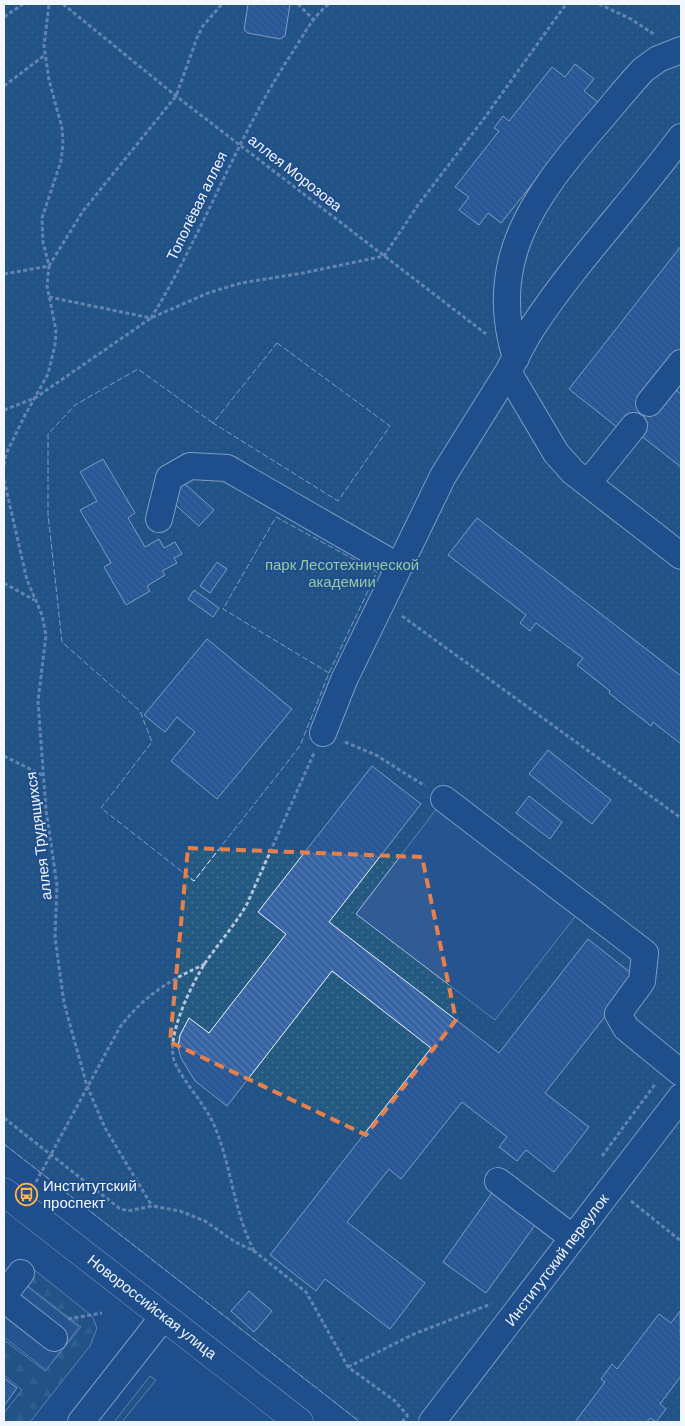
<svg xmlns="http://www.w3.org/2000/svg" width="685" height="1426" font-family="Barlow,sans-serif">
	<style>
		.grass { fill: #245a82; stroke: #a8bbd7 }
		.forest { fill: url(#forest-firs); stroke: #a8bbd7 }
		.park { fill: url(#park-dots); stroke: #a8bbd7 }
		.parking { fill: #305b95; stroke: #a8bbd7 }
		.building { fill: url(#building-back-hatch); stroke: #f2f6ff }
		.lines { fill: none; stroke-linecap: round; stroke-linejoin: round }
		.minor-casing { stroke: #f2f6ff; stroke-width: 28 }
		.major-casing { stroke: #f2f6ff; stroke-width: 29 }
		.path { stroke: #b3c4dc; stroke-width: 3; stroke-dasharray: 4 2.5; stroke-linecap: butt }
		.minor { stroke: #1f4e8c; stroke-width: 26 }
		.major { stroke: #1f4e8c; stroke-width: 28 }
		.fence { stroke: #f2f6ff; stroke-width: 1; stroke-dasharray: 6 2.5; stroke-linecap: butt }
		.marked { fill: none; stroke: #ea8049; stroke-width: 4; stroke-dasharray: 10 6; stroke-linejoin: round }
		.labels { text-anchor: middle; stroke-width: 4; stroke-linejoin: round; paint-order: stroke }
		.street-label { font-size: 15px; fill: #f2f6ff; stroke: #1f4e8c }
		.park-label { font-size: 15px; fill: #97c8a6; stroke: #1f4e8c }
		.poi-label { font-size: 15px; fill: #f2f6ff; stroke: #1f4e8c; text-anchor: start }
	</style>
	<defs>
		<pattern id="forest-firs" width="22" height="20" patternUnits="userSpaceOnUse" patternTransform="scale(1.25)"><rect width="22" height="20" fill="#245a82"/><path d="M5 1l3.5 6h-7zM16 11l3.5 6h-7z" fill="#447295"/></pattern>
		<pattern id="park-dots" width="8" height="8" patternUnits="userSpaceOnUse" patternTransform="scale(1.25)"><rect width="8" height="8" fill="#245a82"/><path d="M2 2h.1M6 6h.1" fill="none" stroke="#447295" stroke-width="1.8" stroke-linecap="round"/></pattern>
		<pattern id="building-back-hatch" width="6" height="6" patternUnits="userSpaceOnUse" patternTransform="scale(1.25)"><rect width="6" height="6" fill="#3563a3"/><path d="M-1 5l2 2M0 0l6 6M5-1l2 2" fill="none" stroke="#537ab1"/></pattern>
	</defs>
	<rect width="100%" height="100%" fill="#1f4e8c"/>
	<path class="grass" d="M 150,1376 L 156,1380 L 122,1422 L 114,1422 Z"/>
	<path class="forest" d="M 27,1264 L 92,1316 L 97,1328 L 90,1346 L 30,1422 L 4,1422 L 4,1413 L 22,1390 L 4,1375 L 4,1340 L 45,1371 L 81,1327 L 28,1286 Z"/>
	<path class="park" d="M 4,4 L 681,4 L 681,1422 L 360,1422 L 4,1144 Z"/>
	<path class="parking" d="M 444,799 L 584,905 L 495,1020 L 356,914 Z
		M 20,1281 L 79,1327 L 46,1370 L 4,1337 L 4,1302 Z"/>
	<path class="building" d="M 248,4 L 290,4 L 285,36 L 280,39 L 248,33 L 244,30 Z
		M 575,64 L 594,79 L 584,91 L 598,102 L 501,223 L 488,213 L 479,225 L 459,210 L 469,197 L 455,187 L 499,131 L 494,128 L 503,116 L 509,121 L 552,67 L 565,77 Z
		M 681,246 L 681,348 L 642,398 L 675,389 L 681,394 L 681,467 L 640,435 L 618,428 L 569,389 Z
		M 103,459 L 135,513 L 128,518 L 145,547 L 159,539 L 164,548 L 175,542 L 182,554 L 174,558 L 177,563 L 162,571 L 165,575 L 147,586 L 150,591 L 126,605 L 104,567 L 111,563 L 80,510 L 97,501 L 80,472 Z
		M 184,483 L 214,510 L 199,526 L 169,499 Z
		M 477,518 L 681,676 L 681,744 L 653,722 L 651,726 L 609,693 L 610,691 L 577,665 L 583,658 L 536,623 L 530,631 L 520,623 L 526,615 L 448,555 Z
		M 217,562 L 227,569 L 210,593 L 200,586 Z
		M 194,590 L 219,608 L 213,617 L 188,599 Z
		M 207,639 L 292,709 L 217,799 L 171,761 L 195,732 L 177,717 L 165,732 L 144,715 Z
		M 548,750 L 611,800 L 592,824 L 529,774 Z
		M 372,766 L 421,804 L 329,922 L 499,1053 L 588,939 L 636,977 L 545,1093 L 589,1127 L 554,1172 L 526,1150 L 517,1161 L 499,1147 L 507,1137 L 462,1102 L 401,1179 L 389,1169 L 347,1222 L 425,1283 L 390,1329 L 325,1279 L 316,1291 L 270,1255 L 431,1048 L 332,971 L 227,1106 L 195,1081 L 181,1058 L 178,1047 L 180,1035 L 189,1018 L 209,1033 L 286,934 L 258,912 Z
		M 529,796 L 562,822 L 550,839 L 516,813 Z
		M 494,1190 L 538,1221 L 486,1293 L 443,1262 Z
		M 249,1291 L 272,1311 L 254,1332 L 231,1311 Z
		M 680,1311 L 681,1376 L 660,1404 L 666,1409 L 656,1422 L 650,1418 L 647,1422 L 575,1422 L 605,1382 L 601,1379 L 612,1364 L 617,1369 L 659,1314 L 671,1323 Z
		M 4,1378 L 17,1388 L 4,1406 Z"/>
	<g class="lines">
		<defs>
			<path id="minor" d="M 681,137 C 633,202 576,261 532,328 C 523,342 516,357 508,372 L 556,453 L 573,472 L 681,556
				M 516,358 C 486,262 533,198 593,128 C 610,109 625,89 643,70 L 658,59 L 681,50
				M 649,403 L 681,363
				M 588,483 L 634,426
				M 159,519 L 169,478 L 190,466 L 227,468 L 399,567
				M 323,733 L 344,680 L 443,476 L 508,372
				M 444,799 L 645,953 L 642,981 L 618,1014 L 626,1028 L 681,1073
				M 498,1181 L 573,1238
				M 4,1295 L 21,1273
				M 4,1299 L 54,1338
				M 81,1422 L 164,1316
				M 432,1422 L 681,1097"/>
			<path id="major" d="M 4,1192 L 299,1422"/>
		</defs>
		<use href="#minor" class="minor-casing"/>
		<use href="#major" class="major-casing"/>
		<path class="path" d="M 63,4 L 176,96 L 486,334
			M 298,4 L 313,19
			M 599,4 L 631,19 L 655,35
			M 4,17 L 23,4
			M 4,86 L 45,55
			M 4,274 L 49,266 L 83,211 L 176,96 L 197,38 L 202,27 L 222,4
			M 49,297 L 151,318 C 203,234 236,139 290,56 C 302,38 312,17 329,4
			M 4,410 L 35,398 L 151,318 L 208,293 L 241,283 L 303,273 L 384,256 L 418,205 L 483,120 L 566,4
			M 4,465 L 6,454 L 24,417 L 48,374 L 55,345 L 56,330 L 47,286 L 49,266 L 43,242 L 42,218 L 61,161 L 63,144 L 62,128 L 49,80 L 44,46 L 49,4
			M 4,480 L 27,580 L 42,615 L 46,635 L 38,701 L 46,810 L 57,885 L 55,937 L 64,1003 L 87,1086 L 105,1128 L 152,1206
			M 4,583 L 34,600
			M 402,616 L 681,818
			M 345,742 L 376,755 L 425,786
			M 4,756 L 42,775
			M 4,1118 L 119,1208 L 128,1211 L 152,1206 L 180,1211 L 205,1221 L 235,1242 L 254,1251 L 306,1292 L 348,1367 L 395,1401 L 408,1416
			M 602,1156 L 656,1083
			M 36,1182 L 120,1027 C 145,995 168,981 205,964
			M 631,1201 L 681,1241
			M 254,1251 C 235,1214 232,1173 218,1135 C 209,1107 187,1088 175,1063 C 164,1039 192,984 205,963 C 219,943 235,925 247,904 L 314,753
			M 68,1319 L 102,1313
			M 348,1367 L 414,1334 L 491,1304
			M 402,1422 L 408,1415"/>
		<use href="#minor" class="minor"/>
		<use href="#major" class="major"/>
		<path class="fence" d="M 277,343 L 390,426 L 338,501 L 213,423 Z
			M 213,423 L 138,369 L 75,405 L 48,434 L 48,514 L 62,642 L 140,711 L 152,742 L 101,808 L 194,881 L 300,746 L 329,673 L 377,572 L 276,517 L 223,609 L 329,673
			M 4,1144 L 360,1422"/>
	</g>
	<path d="M0 0H685V1426H0ZM 188,848 L 422,857 L 456,1020 L 366,1135 L 170,1042 Z" fill="#1f4e8c" fill-opacity=".55" fill-rule="evenodd"/>
	<path class="marked" d="M 188,848 L 422,857 L 456,1020 L 366,1135 L 170,1042 Z"/>
	<defs>
		<symbol id="bus-ring" viewBox="-11 -11 22 22"><circle r="9.5" fill="#1f4e8c" stroke="#ffb74d" stroke-width="1.5"/><path d="M-5-6H5V4H4V6H2V4H-2V6H-4V4H-5ZM-3.5-4V0h7V-4ZM-3.5 1.2v1.5H-2V1.2ZM2 1.2v1.5H3.5V1.2Z" fill="#ffb74d"/></symbol>
	</defs>
	<g fill-rule="evenodd">
		<use href="#bus-ring" x="14" y="1182" width="25" height="25"/>
	</g>
	<g class="labels">
		<g class="street-label">
			<text transform="translate(295 173) rotate(38)" y="5">аллея Морозова</text>
			<text transform="translate(197 206) rotate(-64)" y="5">Тополёвая аллея</text>
			<text transform="translate(39 836) rotate(-97)" y="5">аллея Трудящихся</text>
			<text transform="translate(557 1260) rotate(-53)" y="5">Институтский переулок</text>
			<text transform="translate(152 1307) rotate(38)" y="5">Новороссийская улица</text>
		</g>
		<g class="park-label">
			<text x="342" y="570">парк Лесотехнической<tspan x="342" dy="17">академии</tspan></text>
		</g>
		<g class="poi-label">
			<text x="43" y="1191">Институтский<tspan x="43" dy="17">проспект</tspan></text>
		</g>
	</g>
	<rect width="685" height="1426" fill="none" stroke="#f2f6ff" stroke-width="10"/>
</svg>
